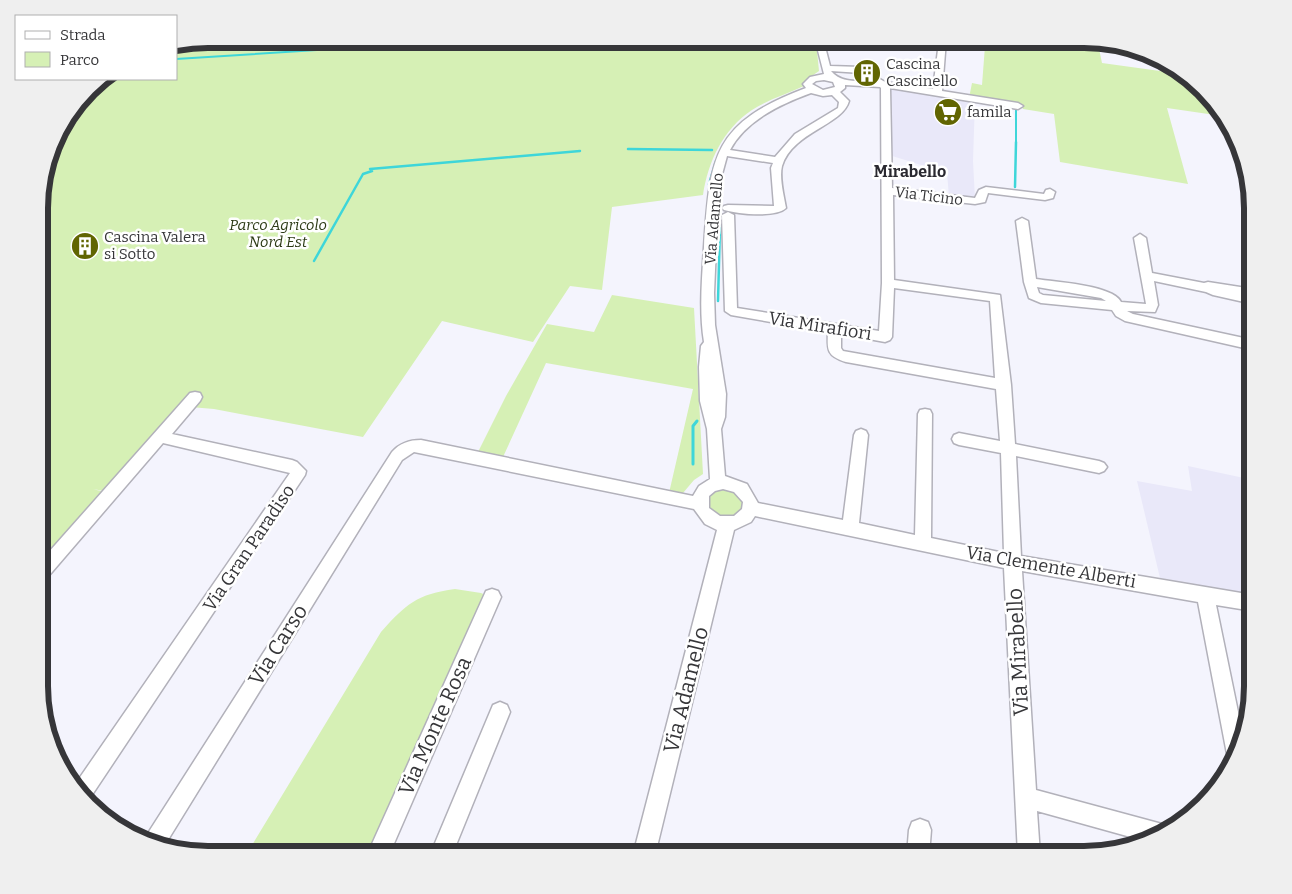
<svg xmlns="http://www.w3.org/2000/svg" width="1292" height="894" font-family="Bitter,serif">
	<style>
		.built { fill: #e9e8f9 }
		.green { fill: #d6f0b5 }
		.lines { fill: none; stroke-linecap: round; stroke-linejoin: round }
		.stream-far2 { stroke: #3ed6d9; stroke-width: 2 }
		.stream-far1 { stroke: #3ed6d9; stroke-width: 2.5 }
		.stream { stroke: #3ed6d9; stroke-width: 3 }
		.minor-casing { stroke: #b2b1ba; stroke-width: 3 }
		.minor { fill: #fff; fill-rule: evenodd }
		.labels { text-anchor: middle; stroke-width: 5; stroke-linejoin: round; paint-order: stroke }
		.far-poi-label { font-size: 15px; fill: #363639; stroke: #fff; text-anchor: start }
		.far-street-label { font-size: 15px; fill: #363639; stroke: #fff }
		.far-park-label { font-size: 15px; font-style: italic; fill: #2c3a15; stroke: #fff }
		.far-neighbourhood-label { font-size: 16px; font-weight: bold; fill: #2a2930; stroke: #fff }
		.street-label { font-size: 18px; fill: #363639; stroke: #fff }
		.near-street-label { font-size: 21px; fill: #363639; stroke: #fff }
		.rim { fill: none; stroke: #363639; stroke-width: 6 }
	</style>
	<rect width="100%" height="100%" fill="#f4f4fd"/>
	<path class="built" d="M 889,87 L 975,100 L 973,161 L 975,199 L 949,196 L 947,173 L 889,155 Z
		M 1188,466 L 1244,478 L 1250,500 L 1253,501 L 1253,595 L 1160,578 L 1137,481 L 1192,491 Z"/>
	<path class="green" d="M 207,39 L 825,39 L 816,41 L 819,71 L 806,80 L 804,86 C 787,94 767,100 752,110 C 723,129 708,162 703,195 L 612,207 L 602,290 L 570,286 L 533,342 L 442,321 L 363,437 L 214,409 L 190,407 L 109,492 L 93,489 L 108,493 L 40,570 L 40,186 L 56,132 L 96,81 L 99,79 L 176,79 L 176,45 Z
		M 932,39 L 1097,39 L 1102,63 L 1189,75 L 1222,116 L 1167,108 L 1188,184 L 1060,162 L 1054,114 L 1023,109 L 1021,105 L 969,98 L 972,83 L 982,85 L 985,46 Z
		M 612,295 L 694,308 L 703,474 L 694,480 L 683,493 L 669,493 L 693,389 L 546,363 L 503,457 L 478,452 L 506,396 L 547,324 L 594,332 Z
		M 721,489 C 748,489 750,519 721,517 L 710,509 L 709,498 L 713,492 Z
		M 455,589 L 481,593 L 492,598 L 374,855 L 246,855 L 381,632 C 406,604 417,594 455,589 Z"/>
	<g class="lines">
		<path class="stream-far2" d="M 176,59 L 427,43 L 433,39
			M 1016,143 L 1016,108"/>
		<path class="stream-far1" d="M 628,149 L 712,150
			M 370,169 L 580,151
			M 709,184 L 716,161
			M 1015,187 L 1016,142
			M 720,210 L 720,222
			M 314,261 L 363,174 L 372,171
			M 718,301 L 720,226"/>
		<path class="stream" d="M 693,464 L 693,426 L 697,421"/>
		<defs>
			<path id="minor" d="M 815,39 L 823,39 L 830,66 L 861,67 L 865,70 L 861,73 L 831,71 C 841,83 857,81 872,81 L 869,78 L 873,75 L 885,82 L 933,89 L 939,42 L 946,40 L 942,91 L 1018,103 L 1023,106 L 1018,109 L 890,88 L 892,188 L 975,198 L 979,190 L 986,187 L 1044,194 L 1046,190 L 1050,189 L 1055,192 L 1053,198 L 1045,200 L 988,193 L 985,202 L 975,204 L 893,195 L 894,280 L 1000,295 L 1011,385 L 1015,444 L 1099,461 L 1104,463 L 1107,467 L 1104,471 L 1099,473 L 1016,456 L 1021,556 L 1253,595 L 1253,611 L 1216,605 L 1244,741 L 1233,762 L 1230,761 L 1227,754 L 1198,602 L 1022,571 L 1036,790 L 1162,824 L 1170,829 L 1160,838 L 1145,841 L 1037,811 L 1040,855 L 1018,855 L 1004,568 L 755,516 L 751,522 L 734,530 L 655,855 L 633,855 L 717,530 L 705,524 L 694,509 L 414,452 L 402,460 L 163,848 L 153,846 L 143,841 L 392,452 C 400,443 409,440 421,440 L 693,496 L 699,486 L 710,479 L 707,429 L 700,401 L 699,367 L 701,346 L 704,342 C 699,311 702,278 704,247 C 710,155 713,123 806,88 L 803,84 L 810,77 L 824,74 ZM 824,80 L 833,82 L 835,87 L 823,90 L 812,84 L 816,81 ZM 845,85 L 880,87 L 881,88 L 882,283 L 879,331 L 737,308 L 734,215 L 728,212 L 722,215 L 725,311 L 731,315 L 828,332 C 827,350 827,356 846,362 L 996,389 L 1000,441 L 959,433 L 954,435 L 952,439 L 954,443 L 959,445 L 1001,453 L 1004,553 L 931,538 L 932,414 L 930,410 L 925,409 L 920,410 L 918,414 L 915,535 L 859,523 L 868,435 L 866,431 L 861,429 L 856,431 L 854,435 L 843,520 L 758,503 L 747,484 L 725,476 L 721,429 L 725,417 L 726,394 L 715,325 L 714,293 L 718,201 L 721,178 L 727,156 L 773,163 L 771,168 L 774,206 L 728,205 L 724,206 L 722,208 L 724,210 C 738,214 776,218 786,208 C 784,196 779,178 782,166 C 792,132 843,125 849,101 L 840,92 L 845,88 ZM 811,93 L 823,96 L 832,95 L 839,102 L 838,108 L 795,134 L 775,157 L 730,150 C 746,120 781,104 811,93 ZM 894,288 L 990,301 L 995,378 L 843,351 L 841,348 L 841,334 L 885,342 L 890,340 L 892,337 ZM 723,489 L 734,492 L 743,502 L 742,509 L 734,516 L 720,516 L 709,508 L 709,496 L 715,491 Z
				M 1022,218 L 1028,221 L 1036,279 C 1054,282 1113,285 1121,302 L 1146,304 L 1134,238 L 1140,234 L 1146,238 L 1152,273 L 1204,283 L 1208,282 L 1253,289 L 1253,304 L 1213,295 L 1206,292 L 1154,281 L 1158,305 L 1155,312 L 1127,311 L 1133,314 L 1253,340 L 1253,350 L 1125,321 L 1116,316 L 1112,310 L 1041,303 L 1029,298 L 1024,282 L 1016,221 ZM 1037,287 L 1101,298 L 1106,301 L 1043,295 L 1039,293 Z
				M 195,392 L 200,393 L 202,397 L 200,401 L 172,434 L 292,460 L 297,462 L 306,471 L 305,475 L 88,801 L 74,786 L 290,473 L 163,443 L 46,579 L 40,582 L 40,562 L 190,393 Z
				M 492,589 L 498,591 L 501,597 L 389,855 L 367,855 L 486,591 Z
				M 500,702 L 507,705 L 510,712 L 452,855 L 430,855 L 493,705 Z
				M 920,819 L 928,822 L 931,830 L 929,855 L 907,855 L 909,830 L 912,822 Z"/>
		</defs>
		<use href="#minor" class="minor-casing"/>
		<use href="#minor" class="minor"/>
	</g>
	<defs>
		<symbol id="building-disc" viewBox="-11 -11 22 22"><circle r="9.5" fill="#616501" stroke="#fff"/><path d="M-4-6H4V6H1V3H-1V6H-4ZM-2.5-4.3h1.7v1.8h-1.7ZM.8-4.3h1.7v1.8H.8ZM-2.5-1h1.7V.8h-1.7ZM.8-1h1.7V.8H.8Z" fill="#fff"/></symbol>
		<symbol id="supermarket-disc" viewBox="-11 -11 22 22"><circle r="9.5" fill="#616501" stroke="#fff"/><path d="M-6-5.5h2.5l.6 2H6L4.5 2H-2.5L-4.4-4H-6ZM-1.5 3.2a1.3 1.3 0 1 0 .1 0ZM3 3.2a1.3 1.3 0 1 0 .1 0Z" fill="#fff"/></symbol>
	</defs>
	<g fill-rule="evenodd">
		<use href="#building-disc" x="851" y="57" width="32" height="32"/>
		<use href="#supermarket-disc" x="932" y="96" width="32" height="32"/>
		<use href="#building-disc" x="69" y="230" width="32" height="32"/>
	</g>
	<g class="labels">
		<g class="far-poi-label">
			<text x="886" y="69">Cascina<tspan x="886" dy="17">Cascinello</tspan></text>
			<text x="967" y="117">famila</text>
			<text x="104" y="242">Cascina Valera<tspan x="104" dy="17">si Sotto</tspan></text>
		</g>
		<g class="far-street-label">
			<text transform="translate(929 196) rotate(7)" y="5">Via Ticino</text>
			<text transform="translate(714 219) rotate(-85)" y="5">Via Adamello</text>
		</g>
		<g class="far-park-label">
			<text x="278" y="230">Parco Agricolo<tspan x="278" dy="17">Nord Est</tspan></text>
		</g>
		<g class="far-neighbourhood-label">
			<text x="910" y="177">Mirabello</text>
		</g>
		<g class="street-label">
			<text transform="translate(820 326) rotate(9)" y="6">Via Mirafiori</text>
			<text transform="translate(249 548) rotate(-56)" y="6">Via Gran Paradiso</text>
			<text transform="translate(1051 567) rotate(10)" y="6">Via Clemente Alberti</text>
		</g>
		<g class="near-street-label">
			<text transform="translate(278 645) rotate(-58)" y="7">Via Carso</text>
			<text transform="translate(1018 652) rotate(-93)" y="7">Via Mirabello</text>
			<text transform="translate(686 690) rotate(-76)" y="7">Via Adamello</text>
			<text transform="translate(435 726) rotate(-66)" y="7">Via Monte Rosa</text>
		</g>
	</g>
	<path d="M0 0H1292V894H0ZM208 48H1084A160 160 0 0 1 1244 208V686A160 160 0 0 1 1084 846H208A160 160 0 0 1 48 686V208A160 160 0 0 1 208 48Z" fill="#efefef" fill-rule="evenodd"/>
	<path class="rim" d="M208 48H1084A160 160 0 0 1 1244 208V686A160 160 0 0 1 1084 846H208A160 160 0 0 1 48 686V208A160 160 0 0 1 208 48Z"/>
	<rect x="15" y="15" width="162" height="65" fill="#ffffff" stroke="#afafb0"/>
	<rect x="25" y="31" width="25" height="8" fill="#ffffff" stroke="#afafb0"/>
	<text x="60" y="40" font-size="15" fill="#363639">Strada</text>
	<rect x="25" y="52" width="25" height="15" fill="#d6f0b5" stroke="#afafb0"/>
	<text x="60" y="65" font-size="15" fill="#363639">Parco</text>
</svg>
